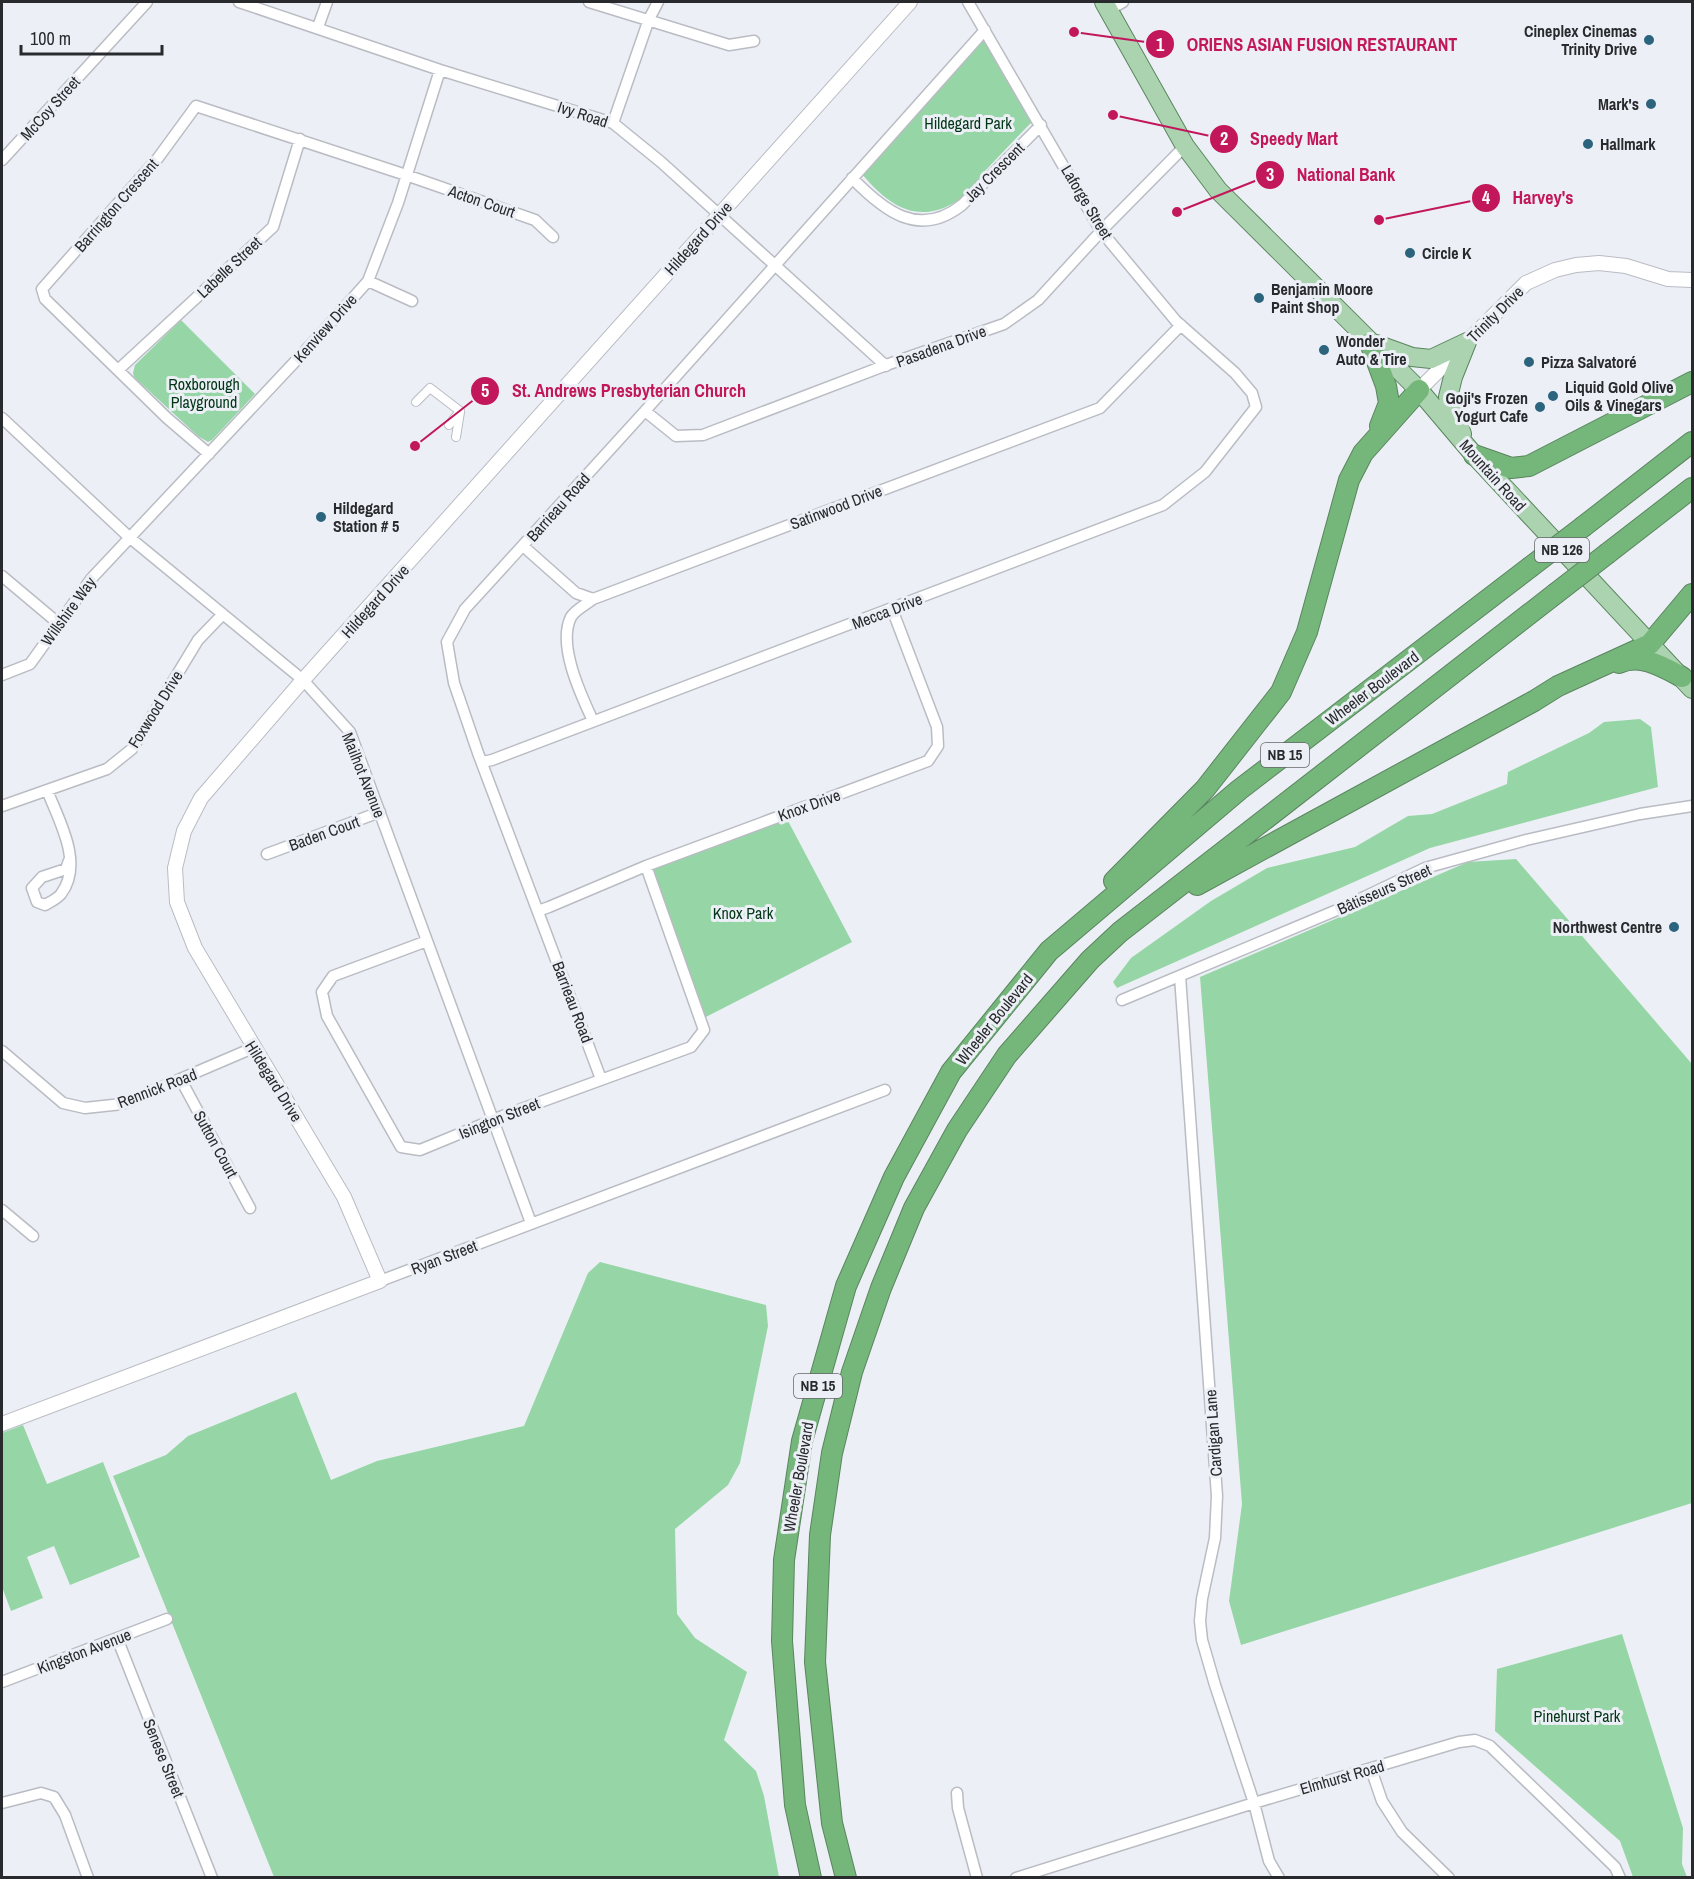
<svg xmlns="http://www.w3.org/2000/svg" width="1694" height="1879" font-family="'Archivo Narrow',sans-serif">
	<style>
		.green { fill: #96d5a5 }
		.lines { fill: none; stroke-linecap: round; stroke-linejoin: round }
		.pedestrian-casing { stroke: #b9bcc3; stroke-width: 10 }
		.minor-casing { stroke: #b9bcc3; stroke-width: 13 }
		.tertiary-casing { stroke: #b9bcc3; stroke-width: 16 }
		.primary-casing { stroke: #5a855f; stroke-width: 20 }
		.motorway-casing { stroke: #5a855f; stroke-width: 22 }
		.pedestrian { stroke: #fff; stroke-width: 8 }
		.minor { stroke: #fff; stroke-width: 10 }
		.tertiary { stroke: #fff; stroke-width: 14 }
		.primary { stroke: #acd3af; stroke-width: 18 }
		.motorway { stroke: #75b67a; stroke-width: 20 }
		.motorway-bridge-casing { stroke: #5a855f; stroke-width: 22; stroke-linecap: butt }
		.motorway-bridge { stroke: #75b67a; stroke-width: 20 }
		.poi-dot { fill: #2c647e; stroke: #ecf0f6; stroke-width: 2 }
		.labels { text-anchor: middle; stroke-width: 6; stroke-linejoin: round; paint-order: stroke }
		.shield { fill: #ecf0f6; stroke: #646569; stroke-width: 1.5 }
		.shield-label { font-size: 15px; font-weight: bold; fill: #292a2d }
		.poi-label { font-size: 16px; font-weight: bold; fill: #292a2d; stroke: #ecf0f6; text-anchor: start }
		.street-label { font-size: 16px; fill: #292a2d; stroke: #ecf0f6 }
		.park-label { font-size: 16px; fill: #003616; stroke: #ecf0f6 }
		.leader { fill: none; stroke: #c2185b; stroke-width: 2 }
		.callout-dot { fill: #c2185b; stroke: #ecf0f6; stroke-width: 2 }
		.mark-label { font-size: 18px; text-anchor: middle; font-weight: bold; fill: #fff }
		.callout-label { font-size: 18px; text-anchor: middle; font-weight: bold; fill: #c2185b; stroke: #ecf0f6; stroke-width: 6; stroke-linejoin: round; paint-order: stroke }
	</style>
	<rect width="100%" height="100%" fill="#ecf0f6"/>
	<path class="green" d="M 984,36 L 1033,121 C 1017,137 1001,154 985,171 C 977,181 967,194 957,201 C 917,226 888,205 862,174 Z
		M 181,320 L 255,394 L 212,440 L 208,442 L 198,436 L 134,377 L 133,373 L 135,365 Z
		M 1640,719 L 1651,727 L 1658,787 L 1430,848 L 1117,988 L 1113,982 L 1131,958 L 1211,901 L 1267,868 L 1355,847 L 1408,816 L 1432,814 L 1507,784 L 1508,772 L 1589,733 L 1604,722 Z
		M 787,819 L 852,942 L 700,1020 L 646,866 Z
		M 1516,859 L 1692,1064 L 1692,1503 L 1241,1645 L 1229,1601 L 1242,1504 L 1200,977 L 1468,862 Z
		M 600,1262 L 766,1305 L 768,1326 L 740,1463 L 728,1485 L 675,1529 L 677,1614 L 695,1638 L 747,1672 L 724,1740 L 756,1771 L 764,1796 L 779,1877 L 274,1877 L 113,1476 L 166,1455 L 188,1436 L 296,1392 L 331,1480 L 377,1461 L 524,1426 L 588,1273 Z
		M 23,1425 L 47,1484 L 103,1462 L 140,1557 L 70,1585 L 54,1546 L 27,1557 L 43,1598 L 11,1611 L 2,1587 L 2,1433 Z
		M 1622,1634 L 1683,1828 L 1682,1864 L 1687,1877 L 1633,1877 L 1620,1841 L 1495,1731 L 1497,1669 Z"/>
	<g class="lines">
		<defs>
			<path id="pedestrian" d="M 416,402 L 430,388 L 460,411 L 449,425
				M 456,437 L 460,412"/>
			<path id="minor" d="M 239,2 L 440,70 L 613,123 L 661,162 L 886,366
				M 589,2 L 729,45 L 754,41
				M 1109,10 L 1123,2
				M 318,27 L 327,2
				M 613,123 L 649,19 L 658,2
				M 2,160 L 147,2
				M 852,178 C 884,211 919,239 962,205 L 1041,125
				M 368,281 L 412,301
				M 118,370 L 273,227 L 300,139
				M 645,411 L 676,436 L 703,435 L 889,364 L 1004,324 L 1038,300 L 1104,228 L 1185,146
				M 2,418 L 129,537 L 303,680 L 350,732 L 531,1223
				M 209,454 L 167,418 L 45,299 L 42,289 L 158,158 L 196,106 L 406,175 L 535,220 L 553,237
				M 523,546 L 576,593 L 593,599
				M 2,576 L 58,623
				M 2,675 L 30,664 L 91,579 L 320,335 L 368,281 L 398,203 L 440,70
				M 593,721 C 581,695 557,645 571,617 C 575,610 587,604 593,599 L 1100,408 L 1181,325
				M 482,762 L 492,760 L 1163,505 L 1205,472 L 1256,407 L 1252,393 L 1235,373 L 1176,321 L 1101,231 L 968,2
				M 47,790 C 59,821 84,863 61,894 C 57,899 50,902 45,905 L 37,902 L 32,888 L 42,877 L 66,869 L 70,858
				M 2,806 L 107,769 L 132,749 L 198,640 L 223,614
				M 267,854 L 380,812
				M 538,911 L 549,907 L 646,866 L 928,761 L 938,746 L 937,727 L 892,609
				M 427,941 L 333,976 L 322,992 L 327,1016 L 401,1147 L 420,1150 L 505,1115 L 691,1047 L 704,1030 L 646,866
				M 1180,976 L 1217,1496 L 1215,1538 L 1202,1599 L 1200,1621 L 1202,1640 L 1215,1685 L 1254,1803 L 1269,1861 L 1279,1878
				M 1122,1000 L 1337,910 L 1425,868 L 1526,840 L 1640,814 L 1692,806
				M 2,1051 L 63,1103 L 85,1108 L 122,1104 L 255,1047
				M 601,1079 L 478,753 L 454,683 L 447,642 L 465,609 L 645,411 L 985,30
				M 181,1080 L 250,1208
				M 2,1210 L 33,1236
				M 380,1281 L 885,1090
				M 117,1638 L 212,1878
				M 2,1682 L 167,1619
				M 1371,1769 L 1382,1801 L 1402,1832 L 1449,1878
				M 957,1793 L 958,1808 L 977,1878
				M 2,1803 L 41,1793 L 54,1797 L 65,1815 L 88,1878
				M 1016,1878 L 1254,1803 L 1459,1742 L 1475,1740 L 1490,1746 L 1615,1867 L 1620,1878"/>
			<path id="tertiary" d="M 1419,390 L 1526,283 L 1555,270 L 1576,265 L 1599,263 L 1626,266 L 1668,279 L 1692,280
				M 2,1424 L 380,1281 L 344,1197 L 195,948 L 177,902 L 175,868 L 184,831 L 201,798 L 303,680 L 910,2"/>
			<path id="primary" d="M 1104,2 L 1185,146 L 1218,190 L 1419,390 L 1474,455 L 1692,689
				M 1376,344 L 1412,357 L 1431,359 L 1467,342
				M 1462,434 L 1448,397 L 1453,377 L 1467,342"/>
			<path id="motorway" d="M 1370,343 L 1386,386 L 1389,403 L 1380,426
				M 1474,455 L 1511,468 L 1529,466 L 1692,382
				M 1584,526 L 1692,442
				M 1608,553 L 1692,488
				M 1619,663 C 1641,653 1663,667 1682,677
				M 1114,881 L 1205,789 L 1281,692 L 1307,632 L 1349,480 L 1363,453 L 1419,390
				M 1197,885 L 1534,701 L 1558,686 L 1650,644 L 1692,594
				M 811,1878 L 795,1805 L 782,1641 L 784,1560 L 802,1441 L 846,1286 L 894,1177 L 951,1072 L 1049,951 L 1239,790 L 1529,568
				M 846,1878 L 832,1823 L 815,1662 L 820,1535 L 832,1453 L 852,1372 L 881,1288 L 914,1208 L 957,1130 L 1007,1055 L 1090,960 L 1120,932 L 1555,594"/>
		</defs>
		<use href="#pedestrian" class="pedestrian-casing"/>
		<use href="#minor" class="minor-casing"/>
		<use href="#tertiary" class="tertiary-casing"/>
		<use href="#primary" class="primary-casing"/>
		<use href="#motorway" class="motorway-casing"/>
		<use href="#pedestrian" class="pedestrian"/>
		<use href="#minor" class="minor"/>
		<use href="#tertiary" class="tertiary"/>
		<use href="#primary" class="primary"/>
		<use href="#motorway" class="motorway"/>
		<defs>
			<path id="motorway-bridge" d="M 1529,568 L 1584,526
				M 1555,594 L 1608,553"/>
		</defs>
		<use href="#motorway-bridge" class="motorway-bridge-casing"/>
		<use href="#motorway-bridge" class="motorway-bridge"/>
	</g>
	<g class="poi-dot">
		<circle cx="1649" cy="40" r="6"/>
		<circle cx="1651" cy="104" r="6"/>
		<circle cx="1588" cy="144" r="6"/>
		<circle cx="1410" cy="253" r="6"/>
		<circle cx="1259" cy="298" r="6"/>
		<circle cx="1324" cy="350" r="6"/>
		<circle cx="1529" cy="362" r="6"/>
		<circle cx="1553" cy="396" r="6"/>
		<circle cx="1540" cy="407" r="6"/>
		<circle cx="321" cy="517" r="6"/>
		<circle cx="1674" cy="927" r="6"/>
	</g>
	<g class="labels">
		<g class="shield">
			<rect x="1535" y="538" width="54" height="24" rx="4.5"/>
			<rect x="1261" y="743" width="48" height="24" rx="4.5"/>
			<rect x="794" y="1374" width="48" height="24" rx="4.5"/>
		</g>
		<g class="shield-label">
			<text x="1562" y="555">NB 126</text>
			<text x="1285" y="760">NB 15</text>
			<text x="818" y="1391">NB 15</text>
		</g>
		<g class="poi-label">
			<text x="1637" y="37" text-anchor="end">Cineplex Cinemas<tspan x="1637" dy="18">Trinity Drive</tspan></text>
			<text x="1639" y="110" text-anchor="end">Mark's</text>
			<text x="1600" y="150">Hallmark</text>
			<text x="1422" y="259">Circle K</text>
			<text x="1271" y="295">Benjamin Moore<tspan x="1271" dy="18">Paint Shop</tspan></text>
			<text x="1336" y="347">Wonder<tspan x="1336" dy="18">Auto &amp; Tire</tspan></text>
			<text x="1541" y="368">Pizza Salvatoré</text>
			<text x="1565" y="393">Liquid Gold Olive<tspan x="1565" dy="18">Oils &amp; Vinegars</tspan></text>
			<text x="1528" y="404" text-anchor="end">Goji's Frozen<tspan x="1528" dy="18">Yogurt Cafe</tspan></text>
			<text x="333" y="514">Hildegard<tspan x="333" dy="18">Station # 5</tspan></text>
			<text x="1662" y="933" text-anchor="end">Northwest Centre</text>
		</g>
		<g class="street-label">
			<text transform="translate(50 108) rotate(-48)" y="6">McCoy Street</text>
			<text transform="translate(583 114) rotate(18)" y="6">Ivy Road</text>
			<text transform="translate(994 172) rotate(-45)" y="6">Jay Crescent</text>
			<text transform="translate(482 201) rotate(19)" y="6">Acton Court</text>
			<text transform="translate(1087 202) rotate(59)" y="6">Laforge Street</text>
			<text transform="translate(116 205) rotate(-49)" y="6">Barrington Crescent</text>
			<text transform="translate(698 238) rotate(-48)" y="6">Hildegard Drive</text>
			<text transform="translate(229 267) rotate(-43)" y="6">Labelle Street</text>
			<text transform="translate(1495 314) rotate(-45)" y="6">Trinity Drive</text>
			<text transform="translate(325 328) rotate(-48)" y="6">Kenview Drive</text>
			<text transform="translate(941 346) rotate(-20)" y="6">Pasadena Drive</text>
			<text transform="translate(1493 475) rotate(48)" y="6">Mountain Road</text>
			<text transform="translate(558 507) rotate(-48)" y="6">Barrieau Road</text>
			<text transform="translate(836 507) rotate(-21)" y="6">Satinwood Drive</text>
			<text transform="translate(375 601) rotate(-48)" y="6">Hildegard Drive</text>
			<text transform="translate(68 611) rotate(-54)" y="6">Willshire Way</text>
			<text transform="translate(887 611) rotate(-21)" y="6">Mecca Drive</text>
			<text transform="translate(1372 688) rotate(-37)" y="6">Wheeler Boulevard</text>
			<text transform="translate(155 709) rotate(-58)" y="6">Foxwood Drive</text>
			<text transform="translate(364 775) rotate(68)" y="6">Mailhot Avenue</text>
			<text transform="translate(809 805) rotate(-20)" y="6">Knox Drive</text>
			<text transform="translate(324 833) rotate(-20)" y="6">Baden Court</text>
			<text transform="translate(1384 889) rotate(-24)" y="6">Bâtisseurs Street</text>
			<text transform="translate(573 1002) rotate(69)" y="6">Barrieau Road</text>
			<text transform="translate(994 1019) rotate(-51)" y="6">Wheeler Boulevard</text>
			<text transform="translate(274 1081) rotate(58)" y="6">Hildegard Drive</text>
			<text transform="translate(157 1088) rotate(-21)" y="6">Rennick Road</text>
			<text transform="translate(499 1118) rotate(-22)" y="6">Isington Street</text>
			<text transform="translate(216 1144) rotate(61)" y="6">Sutton Court</text>
			<text transform="translate(444 1257) rotate(-21)" y="6">Ryan Street</text>
			<text transform="translate(1213 1433) rotate(-94)" y="6">Cardigan Lane</text>
			<text transform="translate(798 1477) rotate(-80)" y="6">Wheeler Boulevard</text>
			<text transform="translate(84 1651) rotate(-21)" y="6">Kingston Avenue</text>
			<text transform="translate(164 1758) rotate(68)" y="6">Senese Street</text>
			<text transform="translate(1342 1777) rotate(-16)" y="6">Elmhurst Road</text>
		</g>
		<g class="park-label">
			<text x="968" y="129">Hildegard Park</text>
			<text x="204" y="390">Roxborough<tspan x="204" dy="18">Playground</tspan></text>
			<text x="743" y="919">Knox Park</text>
			<text x="1577" y="1722">Pinehurst Park</text>
		</g>
	</g>
	<path class="leader" d="M1074 32L1160 44M1113 115L1224 139M1177 212L1270 175M1379 220L1486 198M415 446L485 391"/>
	<g class="callout-dot">
		<circle cx="1074" cy="32" r="6"/>
		<circle cx="1113" cy="115" r="6"/>
		<circle cx="1177" cy="212" r="6"/>
		<circle cx="1379" cy="220" r="6"/>
		<circle cx="415" cy="446" r="6"/>
		<circle cx="1160" cy="44" r="15"/>
		<circle cx="1224" cy="139" r="15"/>
		<circle cx="1270" cy="175" r="15"/>
		<circle cx="1486" cy="198" r="15"/>
		<circle cx="485" cy="391" r="15"/>
	</g>
	<g class="mark-label">
		<text x="1160" y="51">1</text>
		<text x="1224" y="145">2</text>
		<text x="1270" y="181">3</text>
		<text x="1486" y="204">4</text>
		<text x="485" y="397">5</text>
	</g>
	<g class="callout-label">
		<text x="1322" y="51">ORIENS ASIAN FUSION RESTAURANT</text>
		<text x="1294" y="145">Speedy Mart</text>
		<text x="1346" y="181">National Bank</text>
		<text x="1543" y="204">Harvey's</text>
		<text x="629" y="397">St. Andrews Presbyterian Church</text>
	</g>
	<rect width="1694" height="1879" fill="none" stroke="#292a2d" stroke-width="6"/>
	<path d="M21 45v9h141v-9" fill="none" stroke="#292a2d" stroke-width="3"/>
	<text x="30" y="45" font-size="18" fill="#292a2d" stroke="#ecf0f6" stroke-width="4.5" paint-order="stroke">100 m</text>
</svg>
